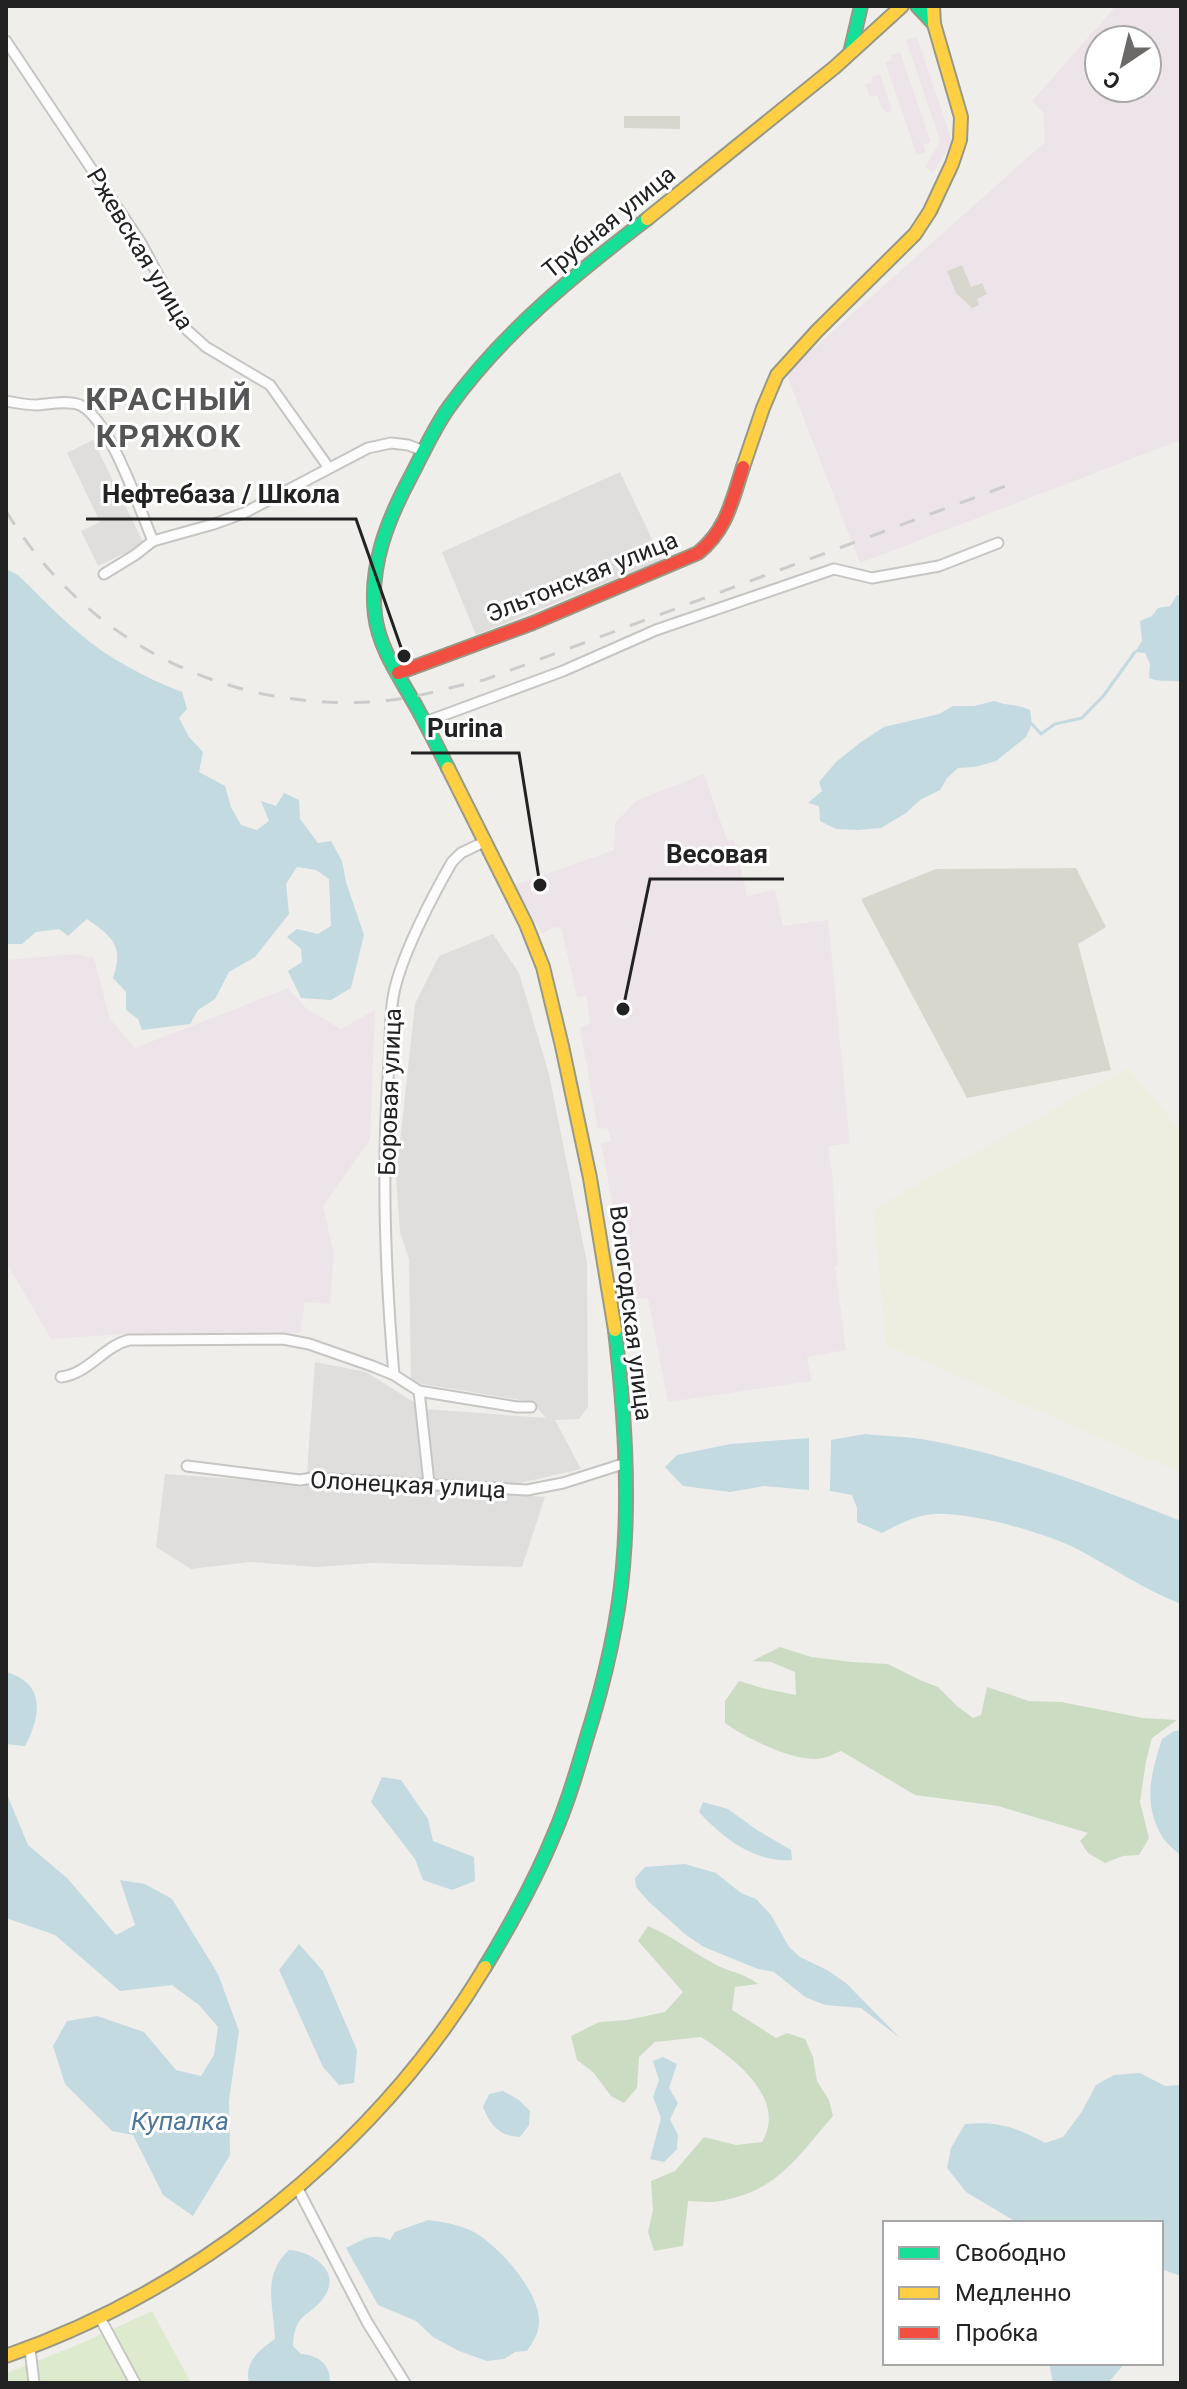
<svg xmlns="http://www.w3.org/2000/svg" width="1187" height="2389" font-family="Roboto,sans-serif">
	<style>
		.residential { fill: #dfdedc }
		.industrial { fill: #ede4e9; fill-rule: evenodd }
		.construction { fill: #d8d7cd }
		.farmland { fill: #eeeee0 }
		.grass { fill: #ddeacd }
		.forest { fill: #ccdcc3 }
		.water { fill: #c2dae0 }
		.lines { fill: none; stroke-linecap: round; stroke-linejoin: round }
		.stream { stroke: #c2dae0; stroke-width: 3 }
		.street-casing { stroke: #c6c5c3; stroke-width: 13 }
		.fast-casing { stroke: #979984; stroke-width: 16 }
		.slow-casing { stroke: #979984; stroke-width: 16 }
		.jam-casing { stroke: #979984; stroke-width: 16 }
		.street { stroke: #fdfcfc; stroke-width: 9 }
		.fast { stroke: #16e098; stroke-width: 12 }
		.slow { stroke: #ffcf43; stroke-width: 12 }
		.jam { stroke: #f24e42; stroke-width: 12 }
		.rail { stroke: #ccc; stroke-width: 3; stroke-dasharray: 16 16; stroke-linecap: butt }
		.labels { text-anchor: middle; stroke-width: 6; stroke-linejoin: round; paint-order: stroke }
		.street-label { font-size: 24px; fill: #222; stroke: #fff }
		.water-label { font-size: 26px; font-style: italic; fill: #4d769c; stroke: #fff }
		.district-label { font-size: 32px; font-weight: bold; letter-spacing: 2px; fill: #555; stroke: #fff }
		.leader { fill: none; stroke: #222; stroke-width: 3 }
		.callout-dot { fill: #222; stroke: #fff; stroke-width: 3 }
		.callout-label { font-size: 26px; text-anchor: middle; font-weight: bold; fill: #222; stroke: #fff; stroke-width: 6; stroke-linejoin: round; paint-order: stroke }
	</style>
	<rect width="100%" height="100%" fill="#f0eeeb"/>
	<path class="residential" d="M 93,440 L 144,544 L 98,566 L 81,531 L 100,522 L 67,453 Z
		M 620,472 L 662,560 L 476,635 L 442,552 Z
		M 493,934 L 519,973 L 549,1074 L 587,1263 L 588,1407 L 579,1419 L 555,1420 L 581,1469 L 516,1484 L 307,1472 L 315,1362 L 366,1372 L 425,1409 L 546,1418 L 532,1402 L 411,1382 L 409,1259 L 400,1232 L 396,1179 L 415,1004 L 439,956 Z
		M 165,1474 L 320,1485 L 419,1486 L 545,1497 L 522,1567 L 373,1563 L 316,1567 L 250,1562 L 191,1569 L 156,1547 Z"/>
	<path class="industrial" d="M 1116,6 L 1181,6 L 1181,440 L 860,563 L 786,373 L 1045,142 L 1043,112 L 1032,101 ZM 1099,40 L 1147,40 L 1147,88 L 1099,88 Z
		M 917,37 L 952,141 L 933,173 L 925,167 L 940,141 L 906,40 Z
		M 900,52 L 931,142 L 923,145 L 926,152 L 917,155 L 885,62 L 892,60 L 891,55 Z
		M 880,74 L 892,111 L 886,113 L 881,106 L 877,95 L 870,97 L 865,84 L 873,82 L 871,77 Z
		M 704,774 L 727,840 L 734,840 L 747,896 L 775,890 L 783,926 L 828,920 L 850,1143 L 829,1146 L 830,1168 L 832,1169 L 838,1265 L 835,1266 L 846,1350 L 807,1357 L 812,1381 L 668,1402 L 648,1298 L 631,1300 L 601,1143 L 611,1141 L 608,1128 L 598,1129 L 580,1028 L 590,1023 L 586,996 L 577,997 L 561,927 L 552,928 L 542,934 L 515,885 L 614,850 L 615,823 L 636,801 Z
		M 76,954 L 94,958 L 110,1019 L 135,1048 L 288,988 L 307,1009 L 341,1029 L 375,1010 L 370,1140 L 323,1206 L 334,1254 L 330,1304 L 305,1302 L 300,1333 L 265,1332 L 125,1334 L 51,1339 L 6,1262 L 6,960 Z"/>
	<path class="construction" d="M 624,116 L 680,116 L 680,129 L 624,128 Z
		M 962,265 L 971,287 L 982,283 L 987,294 L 977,299 L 979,305 L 972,308 L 956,293 L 947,271 Z
		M 1076,868 L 1106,927 L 1078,944 L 1111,1070 L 967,1098 L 861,899 L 936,869 Z"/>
	<path class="farmland" d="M 1128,1068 L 1181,1131 L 1181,1473 L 886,1345 L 873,1209 Z"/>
	<path class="grass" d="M 152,2311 L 191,2383 L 6,2383 L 7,2373 L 80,2344 Z"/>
	<path class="forest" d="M 780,1647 L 811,1657 L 852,1662 L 888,1664 L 920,1680 L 938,1687 L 957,1706 L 973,1718 L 981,1715 L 987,1687 L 1029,1701 L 1061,1702 L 1143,1718 L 1177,1720 L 1152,1738 L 1146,1761 L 1140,1802 L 1149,1838 L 1139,1855 L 1123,1856 L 1105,1863 L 1088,1853 L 1080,1841 L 1088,1833 L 998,1806 L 915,1795 L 841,1751 C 835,1753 829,1757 823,1758 C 796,1764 746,1738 725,1723 L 725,1701 L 739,1681 L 766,1689 L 796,1695 L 795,1672 L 771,1662 L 752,1661 Z
		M 648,1926 C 672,1936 689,1950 711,1962 C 727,1972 741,1971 758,1984 L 735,1987 L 732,2010 L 776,2038 L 787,2033 L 805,2039 L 813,2057 L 817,2081 L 829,2100 L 833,2116 C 797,2157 778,2191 720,2201 C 710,2203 698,2201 688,2201 L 683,2246 L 654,2251 L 648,2232 L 653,2210 L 651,2181 L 675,2171 L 704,2137 L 736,2145 L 762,2142 C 788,2099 734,2058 701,2037 L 655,2042 L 639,2057 L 637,2088 L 624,2103 L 611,2096 L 593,2072 L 577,2060 L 571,2036 L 599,2022 L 627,2020 L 665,2012 L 683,1992 L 638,1941 Z"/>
	<path class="water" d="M 6,569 L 18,575 C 38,594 57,615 78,632 C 107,658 146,678 182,692 L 187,709 L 179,718 L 189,737 L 203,752 L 199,772 L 225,786 L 231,807 L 241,825 L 257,830 L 269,821 L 261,801 L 276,806 L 284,793 L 299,800 L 300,819 L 318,843 L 331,841 L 342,861 L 346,882 L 364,935 L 351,988 L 331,1000 L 301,998 L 288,971 L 302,962 L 301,949 L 287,937 L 297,929 L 318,934 L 331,926 L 329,879 L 316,870 L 297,867 L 286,884 L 289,914 L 255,957 L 229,972 L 215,999 L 198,1010 L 190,1024 L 142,1030 L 138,1019 L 126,1010 L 126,992 L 113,978 C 124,946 113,937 87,919 L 68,936 L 59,929 L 36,932 L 22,944 L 6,944 Z
		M 1177,595 L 1181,596 L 1181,682 C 1169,679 1161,683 1149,678 L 1150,664 L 1145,653 L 1135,652 L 1142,641 L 1140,621 L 1152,616 L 1158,608 L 1170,606 Z
		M 994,701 C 1007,706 1018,704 1030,710 L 1032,724 L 1026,737 L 996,761 L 975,767 L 958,768 L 947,778 L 940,790 L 920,800 L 906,813 L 881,828 L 858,830 L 836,829 L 820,821 L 819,806 L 808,803 L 822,791 L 819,782 L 836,762 L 861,742 L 884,727 L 939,714 L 953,706 L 974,706 Z
		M 865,1434 C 883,1436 902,1436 921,1439 C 1010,1454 1097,1488 1181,1521 L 1181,1604 C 1145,1590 1111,1567 1077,1549 C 1043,1532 971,1512 934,1514 C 916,1515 897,1525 882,1533 L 857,1522 L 857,1508 L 852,1495 L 830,1491 L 831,1440 Z
		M 809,1438 L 809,1490 L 764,1486 L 730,1492 L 683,1486 L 665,1467 L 677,1455 L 730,1444 Z
		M 6,1672 C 46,1683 41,1716 25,1746 L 6,1744 Z
		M 1181,1730 L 1181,1856 C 1175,1850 1167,1844 1163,1838 C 1142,1803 1151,1774 1162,1739 L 1174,1731 Z
		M 382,1777 L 401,1780 L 428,1819 L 433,1841 L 474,1857 L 475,1881 L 452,1890 L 423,1880 L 415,1859 L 371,1802 Z
		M 6,1792 L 28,1845 L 67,1878 L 116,1935 L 135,1925 L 120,1880 L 145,1884 L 172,1899 L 218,1974 L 239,2031 L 229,2100 L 230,2155 L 193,2216 L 163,2195 L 133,2135 L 112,2131 L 65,2084 L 53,2046 L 67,2021 L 97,2016 L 144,2032 L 176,2070 L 201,2076 L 214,2055 L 218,2027 L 199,2005 L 172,1985 L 120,1991 L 55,1935 L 6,1918 Z
		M 703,1802 L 728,1809 L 757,1830 L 791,1850 L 792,1860 C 755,1863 723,1838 699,1812 Z
		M 685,1864 L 716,1873 L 741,1893 L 756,1899 L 771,1915 L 789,1947 L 800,1957 L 827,1970 L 846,1983 L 900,2038 L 861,2008 L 825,2005 L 805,1997 L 774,1972 L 758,1969 L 704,1947 L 686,1935 L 648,1901 L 636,1887 L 635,1878 L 645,1867 Z
		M 299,1944 L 323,1971 L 357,2050 L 354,2083 L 339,2085 L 323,2067 L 279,1970 Z
		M 663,2057 L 677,2064 L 669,2088 L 678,2103 L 670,2119 L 678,2135 L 677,2149 L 664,2162 L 650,2159 L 661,2118 L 653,2097 L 659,2080 L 653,2061 Z
		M 1140,2073 L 1165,2086 L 1181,2085 L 1181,2276 L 1161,2269 L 1161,2223 L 1013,2223 L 1013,2220 L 966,2192 L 947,2168 L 951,2148 L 965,2124 C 999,2121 1015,2127 1045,2143 L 1063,2137 L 1081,2113 L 1096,2085 L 1114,2075 Z
		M 503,2091 L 519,2100 L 530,2111 L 529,2125 L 520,2137 C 499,2136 490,2125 483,2107 L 489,2094 Z
		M 428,2220 C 443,2222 456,2224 470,2230 C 497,2243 540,2291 539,2322 C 539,2333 533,2342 527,2351 L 515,2352 L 504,2359 L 487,2361 L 459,2351 L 433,2337 L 416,2321 L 378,2305 L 346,2248 C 362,2240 373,2232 390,2240 L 395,2232 Z
		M 289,2250 C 310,2251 340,2269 326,2294 C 313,2317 294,2310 293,2346 L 301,2354 C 318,2355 331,2364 330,2383 L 249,2383 C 244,2362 259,2350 275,2339 C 274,2306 261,2276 289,2250 Z
		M 1049,2363 L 1125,2363 L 1108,2383 L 1053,2383 Z"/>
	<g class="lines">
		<path class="stream" d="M 1032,724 L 1041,734 L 1055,724 L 1082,718 L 1104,695 L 1135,652"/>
		<defs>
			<path id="street" d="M 6,41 L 141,243 L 187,330 L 206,347 L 270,385 L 329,468
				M 6,401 C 16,403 26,405 37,405 C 50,404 68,400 80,405 C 109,418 140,510 153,541
				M 104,574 L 135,555 L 153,541 L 214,524 L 244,513 L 368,448 L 391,443 L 408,445 L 424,451
				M 425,722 L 563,671 L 656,630 L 834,569 L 872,578 L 939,566 L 998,543
				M 394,1375 C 385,1271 381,1167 389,1063 C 391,1038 389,1008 396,984 C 406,947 433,895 452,862 L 461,853 L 486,841
				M 61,1377 C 88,1374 104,1346 129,1340 L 283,1339 L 309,1344 L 372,1366 L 394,1375 L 419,1391 L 517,1407 L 531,1407
				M 419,1391 L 429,1483
				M 187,1466 L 300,1480 L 312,1478 L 527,1490 L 563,1483 L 626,1463
				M 297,2187 L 367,2322 L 405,2383
				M 100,2318 L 135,2383
				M 30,2349 L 34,2383"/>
			<path id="fast" d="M 917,6 L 934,24
				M 850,53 L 861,6
				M 448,768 C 438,748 428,728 417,708 C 401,679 379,649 375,615 C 369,565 388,519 411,476 C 423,453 434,428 449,407 C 503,332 574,275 647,219
				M 485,1967 C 511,1924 536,1879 555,1832 C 568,1802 577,1771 586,1740 C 604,1683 618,1626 623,1567 C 630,1488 624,1408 615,1330"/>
			<path id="slow" d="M 647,219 L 835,67 L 902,6
				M 743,467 L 763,408 L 777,375 L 817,331 L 915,234 L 930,211 L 952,164 L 960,140 L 961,117 L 934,24 L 933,6
				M 448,768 L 526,924 L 543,967 L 562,1046 L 590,1178 L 615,1330
				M 6,2356 C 201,2288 378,2145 485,1967"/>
			<path id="jam" d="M 398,673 L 533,623 L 698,553 C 727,530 732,500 743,467"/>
		</defs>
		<use href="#street" class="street-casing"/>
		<use href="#fast" class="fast-casing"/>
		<use href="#slow" class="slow-casing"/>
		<use href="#jam" class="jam-casing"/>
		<use href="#street" class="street"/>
		<use href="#fast" class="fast"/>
		<use href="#slow" class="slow"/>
		<use href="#jam" class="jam"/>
		<path class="rail" d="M 6,511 C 86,643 229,714 383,701 C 417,698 450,687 484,680 L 1014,483"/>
	</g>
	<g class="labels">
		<g class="street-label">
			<text transform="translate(609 222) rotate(-39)" y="8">Трубная улица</text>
			<text transform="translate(140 249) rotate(59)" y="8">Ржевская улица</text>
			<text transform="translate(582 577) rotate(-22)" y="8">Эльтонская улица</text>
			<text transform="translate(390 1092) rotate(-88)" y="8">Боровая улица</text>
			<text transform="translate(631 1313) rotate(83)" y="8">Вологодская улица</text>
			<text transform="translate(408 1485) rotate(3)" y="8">Олонецкая улица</text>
		</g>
		<g class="water-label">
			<text x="180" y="2130">Купалка</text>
		</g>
		<g class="district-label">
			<text x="169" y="410">КРАСНЫЙ<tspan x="169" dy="37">КРЯЖОК</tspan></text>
		</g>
	</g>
	<path class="leader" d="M404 656L356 519H86M540 885L519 753H411M623 1009L650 879H784"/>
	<g class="callout-dot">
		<circle cx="404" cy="656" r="8"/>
		<circle cx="540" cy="885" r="8"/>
		<circle cx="623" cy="1009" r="8"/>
	</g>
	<g class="callout-label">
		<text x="221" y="503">Нефтебаза / Школа</text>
		<text x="465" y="737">Purina</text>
		<text x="717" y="863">Весовая</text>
	</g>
	<rect width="1187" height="2389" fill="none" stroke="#222222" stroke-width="16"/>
	<rect x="883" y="2221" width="280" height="144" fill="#ffffff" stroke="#a7a7a7" stroke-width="2"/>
	<rect x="899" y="2247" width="40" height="12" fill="#16e098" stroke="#a7a7a7" stroke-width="2"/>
	<text x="955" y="2261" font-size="24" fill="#222222">Свободно</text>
	<rect x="899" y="2287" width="40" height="12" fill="#ffcf43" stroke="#a7a7a7" stroke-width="2"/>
	<text x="955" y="2301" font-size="24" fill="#222222">Медленно</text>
	<rect x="899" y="2327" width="40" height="12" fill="#f24e42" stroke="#a7a7a7" stroke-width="2"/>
	<text x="955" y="2341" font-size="24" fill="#222222">Пробка</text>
	<g transform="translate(1123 64) rotate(215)"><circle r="38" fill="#ffffff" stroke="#a7a7a7" stroke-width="2"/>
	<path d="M0-6L14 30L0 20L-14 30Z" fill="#6a6968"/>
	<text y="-12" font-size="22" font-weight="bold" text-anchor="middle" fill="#222222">С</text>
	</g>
</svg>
